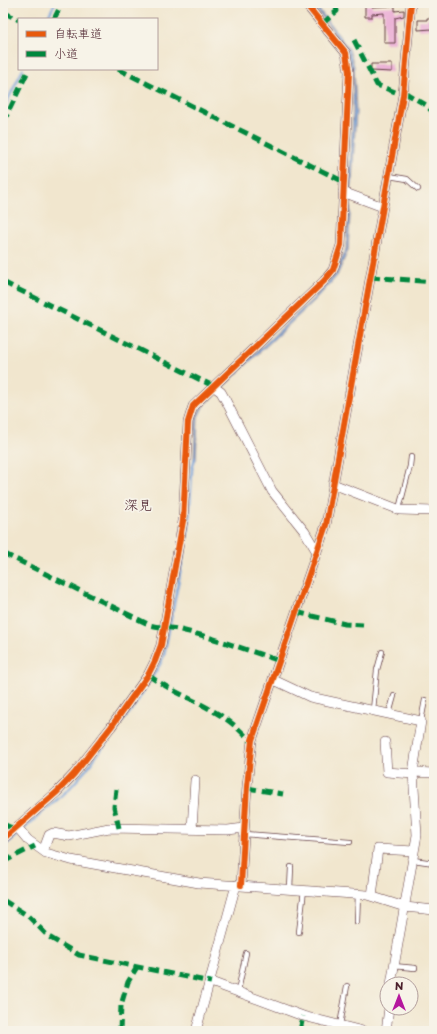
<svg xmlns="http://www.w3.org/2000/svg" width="437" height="1034" font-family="'Playpen Sans','Klee One',sans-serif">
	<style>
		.water { fill: #6f9fd9; stroke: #5c5f82 }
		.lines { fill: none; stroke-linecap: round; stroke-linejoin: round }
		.stream { stroke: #6f9fd9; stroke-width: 2.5 }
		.building { fill: #eaabd4 }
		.service-casing { stroke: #633d43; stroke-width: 6 }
		.minor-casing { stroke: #633d43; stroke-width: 10 }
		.service { stroke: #fff; stroke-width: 4.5 }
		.minor { stroke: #fff; stroke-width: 9 }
		.quiet { stroke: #00873e; stroke-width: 5; stroke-dasharray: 10 5; stroke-linecap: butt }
		.cycleway-casing { stroke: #f7f3e8; stroke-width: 8 }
		.cycleway { stroke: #e8590c; stroke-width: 6 }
		.labels { text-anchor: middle; stroke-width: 3.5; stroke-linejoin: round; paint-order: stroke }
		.quarter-label { font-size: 14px; fill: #4a1f2b; stroke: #f7f3e8 }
	</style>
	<rect width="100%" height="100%" fill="#f7f3e8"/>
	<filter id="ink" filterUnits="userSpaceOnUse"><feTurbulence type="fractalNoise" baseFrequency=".025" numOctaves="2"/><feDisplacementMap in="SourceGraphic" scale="8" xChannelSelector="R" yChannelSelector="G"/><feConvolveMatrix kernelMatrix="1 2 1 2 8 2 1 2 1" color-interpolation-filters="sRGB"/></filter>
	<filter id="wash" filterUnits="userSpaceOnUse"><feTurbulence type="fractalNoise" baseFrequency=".012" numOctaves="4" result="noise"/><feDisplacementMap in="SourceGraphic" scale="16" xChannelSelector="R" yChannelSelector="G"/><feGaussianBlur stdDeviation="0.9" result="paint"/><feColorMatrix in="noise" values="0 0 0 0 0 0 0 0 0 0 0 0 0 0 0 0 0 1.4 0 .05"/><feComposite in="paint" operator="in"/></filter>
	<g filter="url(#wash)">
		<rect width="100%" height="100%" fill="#f1e6ce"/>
		<path class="water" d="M 311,3 L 314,3 L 349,49 L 354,66 L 356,112 L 348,250 L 337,276 L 315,300 L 204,405 L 198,417 L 196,460 L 194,460 L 196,416 L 202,406 L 225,381 L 312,300 L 335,274 L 346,249 L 353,113 L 353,72 L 331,28 Z"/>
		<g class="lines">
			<path class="stream" d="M 47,19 L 55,3
				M 3,110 L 23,69
				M 3,847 L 68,790 L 85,771 L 135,705 L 160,664 L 164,655 L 189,527 L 192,469 L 195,458"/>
		</g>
		<g id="blocks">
			<path class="building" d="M 365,5 L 372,5 L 372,7 L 395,6 L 395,11 L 404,10 L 404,16 L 395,18 L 395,43 L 384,43 L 384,13 L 372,14 L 372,17 L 365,17 Z
				M 427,18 L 434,18 L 432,29 L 418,30 L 418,20 L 427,20 Z
				M 371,64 L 392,64 L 392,72 L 371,71 Z"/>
		</g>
	</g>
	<g filter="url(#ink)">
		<use href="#blocks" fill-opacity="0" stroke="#633d43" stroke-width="1"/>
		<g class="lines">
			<defs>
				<path id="service" d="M 389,176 L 407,179 L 418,189
					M 399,509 L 410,466 L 411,457
					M 373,710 L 377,670 L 382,652
					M 389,714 L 394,696
					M 421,721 L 425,700
					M 244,834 L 350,842
					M 413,860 L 434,863
					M 290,889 L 291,867
					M 357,922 L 358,894
					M 299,932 L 304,890
					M 393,966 L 415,968
					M 238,991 L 246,953
					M 340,1025 L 347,986"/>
				<path id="minor" d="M 343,192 L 383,207
					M 213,386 L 221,392 L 226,401 L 272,491 L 305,532 L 317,552
					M 333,484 L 400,510 L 434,511
					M 274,680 L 310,697 L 421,721 L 413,772 L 417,835 L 391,984
					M 385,742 L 387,772 L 413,774
					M 413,772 L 434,773
					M 17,827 L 28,840 L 46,853 L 71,860 L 199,883 L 367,895 L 405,907 L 434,910
					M 192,829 L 195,780
					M 3,839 L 57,792 L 74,774 L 111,727 L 148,675 L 155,661 L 161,645 L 183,521 L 188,422 L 193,406 L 324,281 L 333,270 L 341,245 L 349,72 L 346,53 L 305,3
					M 43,851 L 49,835 L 53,833 L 69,836 L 109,828 L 228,830 L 244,828
					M 241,885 L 247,786 L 252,740 L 326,525 L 403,95 L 411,3
					M 372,896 L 378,849 L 414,851
					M 211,982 L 303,1016 L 363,1031
					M 196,1031 L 236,885
					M 386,1031 L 389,1008"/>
			</defs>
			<use href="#service" class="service-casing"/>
			<use href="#minor" class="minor-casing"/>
			<use href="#service" class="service"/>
			<use href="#minor" class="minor"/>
			<path class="quiet" d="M 3,12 L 19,20
				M 54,19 L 62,3
				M 322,24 L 337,11 L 335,3
				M 354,40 L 377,85 L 403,95
				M 118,69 L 344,182
				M 404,92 L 426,105 L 434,113
				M 3,123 L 29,69
				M 370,277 L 434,282
				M 3,282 L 213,386
				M 3,553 L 150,625 C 161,628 171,627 181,630 C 215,638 247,650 280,661
				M 296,612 L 345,624 L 363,625
				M 148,675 C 181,699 227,709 252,744
				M 247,788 L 283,794
				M 116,789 L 114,807 L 119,828
				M 3,824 L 14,829
				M 3,862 L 35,846
				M 3,900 L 28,916 L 49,937 L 79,955 L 211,982
				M 120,1031 L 121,1005 L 128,982 L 137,967
				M 300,1031 L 303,1016"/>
			<defs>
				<path id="cycleway" d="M 3,839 L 57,792 L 74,774 L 111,727 L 148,675 L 155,661 L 161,645 L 183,521 L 188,422 L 193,406 L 324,281 L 333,270 L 341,245 L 349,72 L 346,53 L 305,3
					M 241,885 L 247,786 L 252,740 L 326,525 L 403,95 L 411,3"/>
			</defs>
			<use href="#cycleway" class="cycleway-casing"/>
			<use href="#cycleway" class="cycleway"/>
		</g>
	</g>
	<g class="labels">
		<g class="quarter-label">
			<text x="138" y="510">深見</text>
		</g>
	</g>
	<rect width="437" height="1034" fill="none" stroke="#f7f3e8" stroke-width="16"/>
	<rect x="18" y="18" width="140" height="52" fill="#f7f3e8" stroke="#b29e9c"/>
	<rect x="26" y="31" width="20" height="6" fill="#e8590c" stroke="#b29e9c"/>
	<text x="54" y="38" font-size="12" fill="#4a1f2b">自転車道</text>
	<rect x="26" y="51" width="20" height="6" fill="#00873e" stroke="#b29e9c"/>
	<text x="54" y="58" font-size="12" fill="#4a1f2b">小道</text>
	<g transform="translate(399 996)"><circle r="19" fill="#f7f3e8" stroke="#b29e9c"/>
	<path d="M0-3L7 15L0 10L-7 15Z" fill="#b5179e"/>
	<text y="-6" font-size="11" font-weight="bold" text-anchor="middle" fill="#4a1f2b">N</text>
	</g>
</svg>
